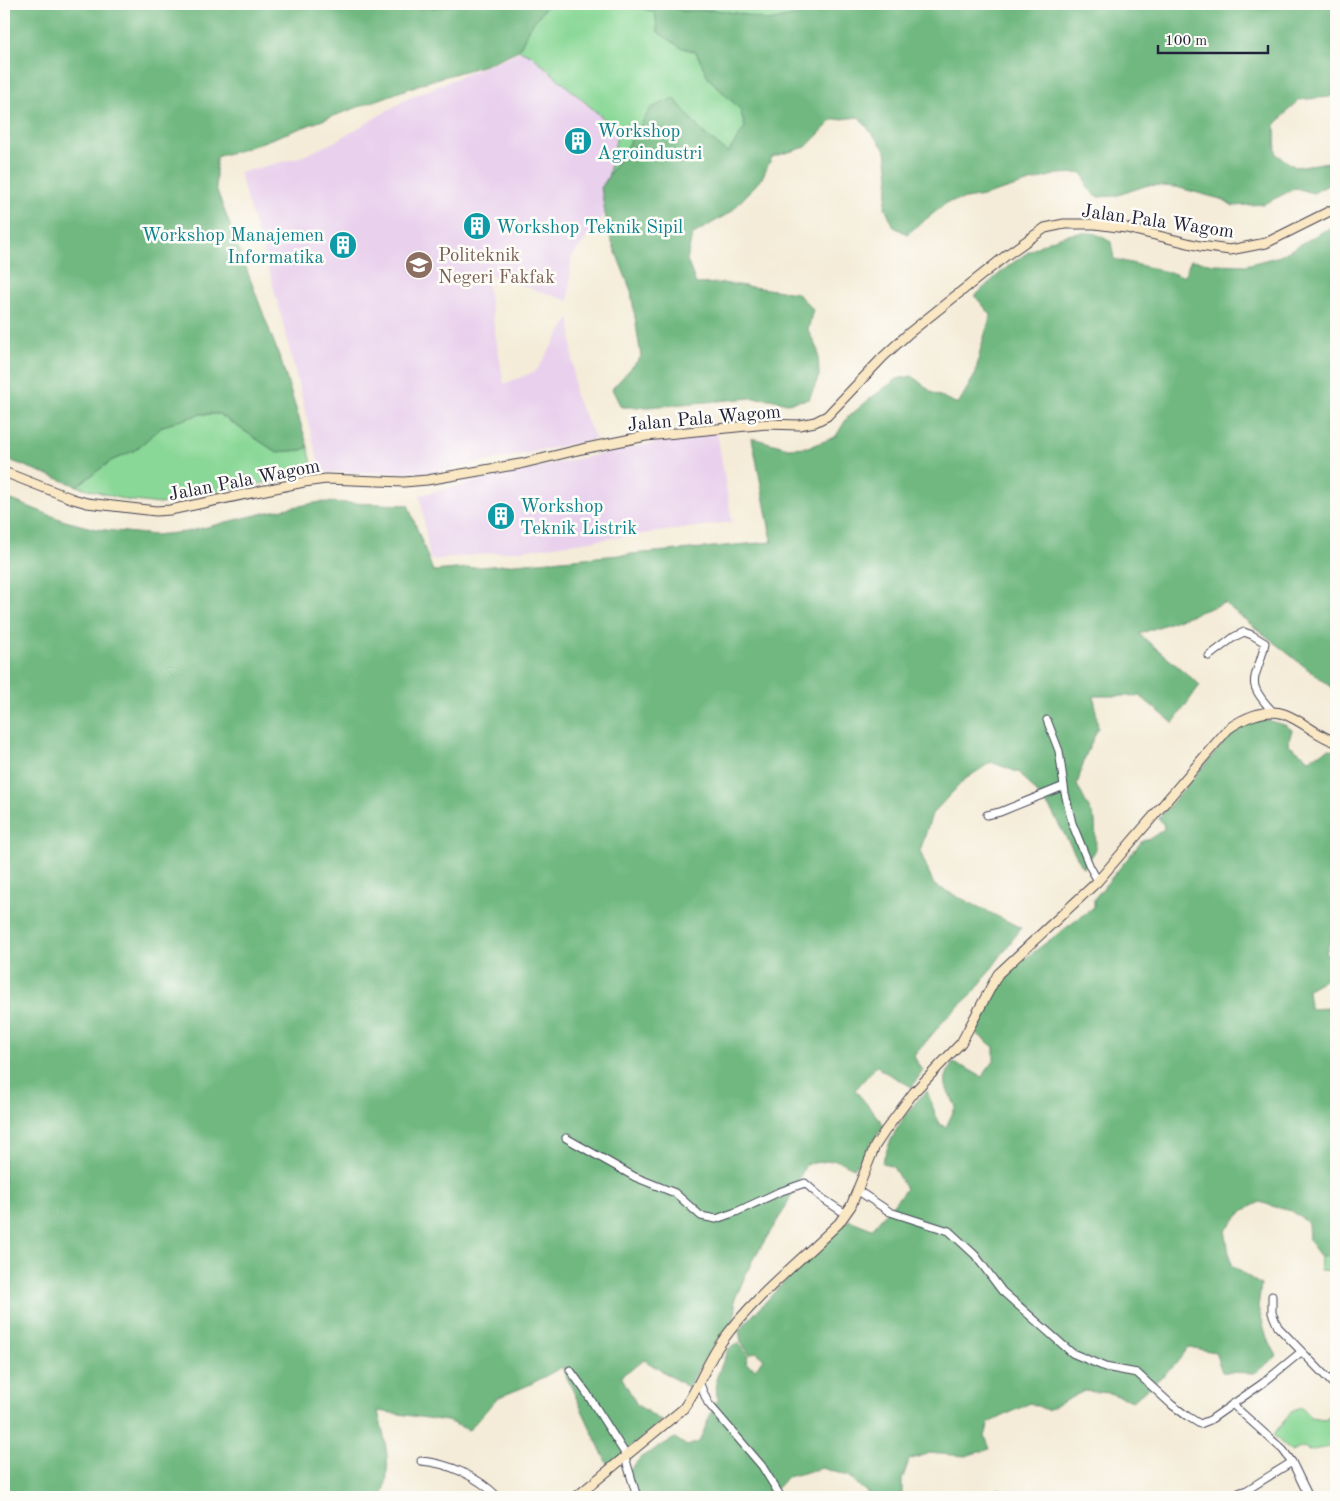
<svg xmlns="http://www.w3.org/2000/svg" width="1340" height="1501" font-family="'Old Standard TT',serif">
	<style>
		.built { fill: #e9d1ed }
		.green { fill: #8ad897; stroke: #567d69 }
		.forest { fill: #6fb880; stroke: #486d5e }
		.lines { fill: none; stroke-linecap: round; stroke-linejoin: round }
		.street-casing { stroke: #424053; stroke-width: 9 }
		.secondary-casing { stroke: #424053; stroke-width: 11 }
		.street { stroke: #fff; stroke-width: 7 }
		.secondary { stroke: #fae7c3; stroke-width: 9 }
		.labels { text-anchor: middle; stroke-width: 5; stroke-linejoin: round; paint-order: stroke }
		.culture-label { font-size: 19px; fill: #0d838f; stroke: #fdfcf7; text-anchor: start }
		.street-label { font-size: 19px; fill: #22223b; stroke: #fdfcf7 }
		.education-label { font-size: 19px; fill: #785e54; stroke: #fdfcf7; text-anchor: start }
	</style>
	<rect width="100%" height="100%" fill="#fdfcf7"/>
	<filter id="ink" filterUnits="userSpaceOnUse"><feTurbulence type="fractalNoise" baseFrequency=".02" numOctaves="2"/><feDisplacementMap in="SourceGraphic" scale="10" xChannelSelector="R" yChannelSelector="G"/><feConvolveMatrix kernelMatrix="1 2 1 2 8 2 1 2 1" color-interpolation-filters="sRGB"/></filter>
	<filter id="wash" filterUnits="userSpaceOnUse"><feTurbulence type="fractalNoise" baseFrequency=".0096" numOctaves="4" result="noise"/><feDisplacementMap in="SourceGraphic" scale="20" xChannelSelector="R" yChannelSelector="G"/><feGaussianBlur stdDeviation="1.12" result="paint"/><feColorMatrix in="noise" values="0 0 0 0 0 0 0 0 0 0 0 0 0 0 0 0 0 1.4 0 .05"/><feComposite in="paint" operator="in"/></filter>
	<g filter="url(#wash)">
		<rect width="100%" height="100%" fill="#f4ecd8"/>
		<path class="built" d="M 531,47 L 683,56 L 636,173 L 571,258 L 569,301 L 485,273 L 504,384 L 536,371 L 570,318 L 575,396 L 596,439 L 430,473 L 321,472 L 272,281 L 239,173 L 301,157 L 336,141 L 407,99 Z
			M 717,432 L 732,522 L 539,548 L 430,560 L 420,495 L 519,471 L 694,435 Z"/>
		<path class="green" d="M 387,4 L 471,4 C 443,8 415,11 387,4 Z
			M 548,4 L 632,4 L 655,13 L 680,47 L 696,52 L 709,79 L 740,109 L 745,127 L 728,153 L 702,132 L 674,98 L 651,109 L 608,177 L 618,131 L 531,55 L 519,50 L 529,28 Z
			M 665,4 L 848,4 L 769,21 L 742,14 L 715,10 L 682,11 Z
			M 201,414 L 219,414 L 276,452 L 302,450 L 308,447 L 314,472 L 264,483 L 192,496 L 160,504 L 126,500 L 77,486 L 111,461 L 135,450 L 163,426 Z
			M 1336,1255 L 1336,1271 L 1320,1270 L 1321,1257 Z
			M 1301,1407 L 1311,1418 L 1325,1420 L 1336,1411 L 1336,1445 C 1327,1449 1318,1448 1309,1451 L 1303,1447 L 1291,1452 L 1273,1435 L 1293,1410 Z"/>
		<path class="forest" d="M 4,4 L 387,4 C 419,12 440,6 471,4 C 497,2 523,4 548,4 L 529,28 L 519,50 L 485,65 L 429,81 L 241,150 L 216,157 L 216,188 L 281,361 L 308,447 L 302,450 L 276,452 L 219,414 L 201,414 L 163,426 L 135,450 L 111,461 L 77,486 L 4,458 Z
			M 632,4 L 665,4 L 682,11 L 715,10 L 742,14 L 769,21 L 848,4 L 1336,4 L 1336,94 L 1329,97 L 1298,100 L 1275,125 L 1276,154 L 1295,167 L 1329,162 L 1336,158 L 1336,181 L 1313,193 L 1296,188 L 1264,204 L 1233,206 L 1224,200 L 1176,187 L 1148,185 L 1115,196 L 1097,197 L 1088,188 L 1083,173 L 1057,174 L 983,196 L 948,202 L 907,234 L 894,227 L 885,207 L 889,177 L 886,151 L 859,117 L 833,120 L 806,147 L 772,157 L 762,178 L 731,212 L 692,235 L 687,260 L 696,284 L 722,283 L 797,293 L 813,309 L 808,330 L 818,351 L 819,376 L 809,399 L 787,403 L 770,399 L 752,398 L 648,407 L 621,407 L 612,389 L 641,357 L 631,291 L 608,232 L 601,188 L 651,108 L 674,98 L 702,132 L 728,153 L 745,127 L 740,109 L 709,79 L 696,52 L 680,47 L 658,32 L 655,13 Z
			M 1336,224 L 1336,689 L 1333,689 L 1224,603 L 1139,634 L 1200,685 L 1173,723 L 1140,696 L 1094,696 L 1098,728 L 1085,757 L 1077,785 L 1095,820 L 1096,850 L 1083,868 L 1051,810 L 1020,773 L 991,762 L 964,780 L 932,814 L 920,851 L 934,885 L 1021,928 L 975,991 L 946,1018 L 914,1056 L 919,1066 L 923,1070 L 912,1087 L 881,1070 L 877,1065 L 855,1090 L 884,1125 L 854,1168 L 836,1160 L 806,1164 L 784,1210 L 752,1261 L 734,1301 L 736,1309 L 733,1323 L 708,1353 L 688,1387 L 644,1360 L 621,1376 L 637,1405 L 662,1421 L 608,1466 L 562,1367 L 529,1385 L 497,1398 L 469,1430 L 447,1421 L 378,1411 C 385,1441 393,1467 382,1497 L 4,1497 L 4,497 L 65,521 L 96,529 L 155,535 L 186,532 L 273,511 L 320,502 L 408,505 L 433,571 L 772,542 L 752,438 L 788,448 L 808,447 L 825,441 L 836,436 L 847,418 L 871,398 L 897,379 L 912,376 L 933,393 L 958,404 L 975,375 L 981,347 L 991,315 L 975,296 C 1004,268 1047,230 1090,233 C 1097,233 1105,239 1111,242 L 1114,259 L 1184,276 L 1191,260 L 1214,264 L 1246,265 L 1280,256 Z
			M 1266,720 L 1285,725 L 1292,730 L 1288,744 L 1309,759 L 1329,749 L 1336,751 L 1336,924 L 1326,953 L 1336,973 L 1308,989 L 1310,1009 L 1329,1008 L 1336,1018 L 1336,1255 L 1321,1257 L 1309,1241 L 1308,1223 L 1292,1211 L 1275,1207 L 1260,1202 L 1244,1210 L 1225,1230 L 1231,1265 L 1261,1285 L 1258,1307 L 1267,1338 L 1277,1356 L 1255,1373 L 1222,1372 L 1215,1352 L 1189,1347 L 1174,1366 L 1133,1401 L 1109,1393 L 1084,1391 L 1047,1410 L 1030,1403 L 989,1423 L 985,1436 L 990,1449 L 965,1456 L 929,1453 L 909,1460 L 902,1480 L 902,1497 L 872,1497 L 848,1476 L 822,1468 L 787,1477 L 774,1491 L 770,1497 L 636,1497 L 626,1475 L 641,1457 L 675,1438 L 687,1446 L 699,1442 L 717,1399 L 716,1379 L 728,1349 L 739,1343 L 748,1355 L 746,1363 L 755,1369 L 764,1359 L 755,1352 L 750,1355 L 741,1342 L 739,1330 L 781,1285 L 849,1220 L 872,1229 L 906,1189 L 893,1167 L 882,1163 C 891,1136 905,1110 927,1091 L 939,1124 L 946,1127 L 956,1106 C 946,1088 940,1082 953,1063 L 966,1068 L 982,1077 L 994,1061 L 994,1047 L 976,1033 L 1000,981 L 1019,963 L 1094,907 L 1094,899 L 1143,840 L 1151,838 L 1164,829 L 1163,823 L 1158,819 L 1234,731 L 1247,723 Z"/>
	</g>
	<g filter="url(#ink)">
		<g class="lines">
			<defs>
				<path id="street" d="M 1209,656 L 1234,637 L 1244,632 L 1252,635 L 1265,643 C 1257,682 1242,679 1274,713
					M 1047,720 L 1059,751 L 1065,793 L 1072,823 L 1090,867 L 1098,881
					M 987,815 L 1000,812 L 1064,786
					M 566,1138 L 635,1177 L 675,1193 L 701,1216 L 716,1219 L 736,1212 L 779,1192 L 805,1183 L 823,1199 L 846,1214
					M 857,1190 L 890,1212 L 949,1231 L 975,1255 L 1002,1291 L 1072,1353 L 1105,1367 L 1137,1373 L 1172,1405 L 1187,1416 L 1200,1424 L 1210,1420 L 1263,1383 L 1301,1352
					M 1272,1296 L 1272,1313 L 1278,1327 L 1336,1387
					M 570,1370 L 586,1392 L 626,1455
					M 699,1382 L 708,1403 L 762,1466 L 781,1497
					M 1232,1404 L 1283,1450 L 1292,1462 L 1309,1497
					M 625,1457 L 637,1497
					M 421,1461 C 449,1463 478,1477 498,1497
					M 997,1497 L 997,1496
					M 1226,1497 L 1247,1490 L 1292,1462"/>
				<path id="secondary" d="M 4,472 L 73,499 L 87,503 L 156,511 L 170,510 L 304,482 L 326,479 L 404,482 L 427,480 L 520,464 L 582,449 L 646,436 L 767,424 L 799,425 L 815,422 L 827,416 L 883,357 L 909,333 L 1008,254 L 1045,228 L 1064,224 L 1095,224 L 1126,228 L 1200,246 L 1230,250 L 1266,243 L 1336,208
					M 576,1497 L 683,1409 C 699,1388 707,1361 723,1340 C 755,1296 800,1261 839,1223 L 851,1206 L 875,1146 L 885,1131 L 914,1092 L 961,1043 L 998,974 L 1097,882 L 1228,729 C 1242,719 1266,707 1284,714 C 1303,721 1317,736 1336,742"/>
			</defs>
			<use href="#street" class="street-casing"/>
			<use href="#secondary" class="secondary-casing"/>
			<use href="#street" class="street"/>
			<use href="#secondary" class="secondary"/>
		</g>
	</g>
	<defs>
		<symbol id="building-disc" viewBox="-11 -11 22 22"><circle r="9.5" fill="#0f9aa8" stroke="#fdfcf7"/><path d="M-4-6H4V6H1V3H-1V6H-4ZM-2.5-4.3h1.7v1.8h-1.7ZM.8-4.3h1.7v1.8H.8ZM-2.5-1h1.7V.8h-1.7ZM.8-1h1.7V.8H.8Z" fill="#fff"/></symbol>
		<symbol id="university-disc" viewBox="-11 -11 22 22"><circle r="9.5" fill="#8d6e63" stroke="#fdfcf7"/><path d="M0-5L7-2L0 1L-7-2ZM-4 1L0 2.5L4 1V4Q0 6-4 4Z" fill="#fff"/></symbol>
	</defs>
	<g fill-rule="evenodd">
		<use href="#building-disc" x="562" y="125" width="32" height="32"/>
		<use href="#building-disc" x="461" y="210" width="32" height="32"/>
		<use href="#building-disc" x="327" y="229" width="32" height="32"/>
		<use href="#university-disc" x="403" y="249" width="32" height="32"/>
		<use href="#building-disc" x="485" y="500" width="32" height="32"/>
	</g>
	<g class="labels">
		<g class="culture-label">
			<text x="597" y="137">Workshop<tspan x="597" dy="22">Agroindustri</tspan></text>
			<text x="496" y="233">Workshop Teknik Sipil</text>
			<text x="324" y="241" text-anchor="end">Workshop Manajemen<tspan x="324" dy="22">Informatika</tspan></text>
			<text x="520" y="512">Workshop<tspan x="520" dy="22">Teknik Listrik</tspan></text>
		</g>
		<g class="street-label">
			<text transform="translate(1158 220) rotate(8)" y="7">Jalan Pala Wagom</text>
			<text transform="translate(704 417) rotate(-5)" y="7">Jalan Pala Wagom</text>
			<text transform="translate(244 479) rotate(-11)" y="7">Jalan Pala Wagom</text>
		</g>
		<g class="education-label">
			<text x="438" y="261">Politeknik<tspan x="438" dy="22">Negeri Fakfak</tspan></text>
		</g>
	</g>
	<rect width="1340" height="1501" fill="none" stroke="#fdfcf7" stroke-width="20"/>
	<path d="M1158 45v8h110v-8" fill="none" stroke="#22223b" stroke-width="2.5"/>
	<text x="1165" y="45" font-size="15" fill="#22223b" stroke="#fdfcf7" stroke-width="4" paint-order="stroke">100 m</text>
</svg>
